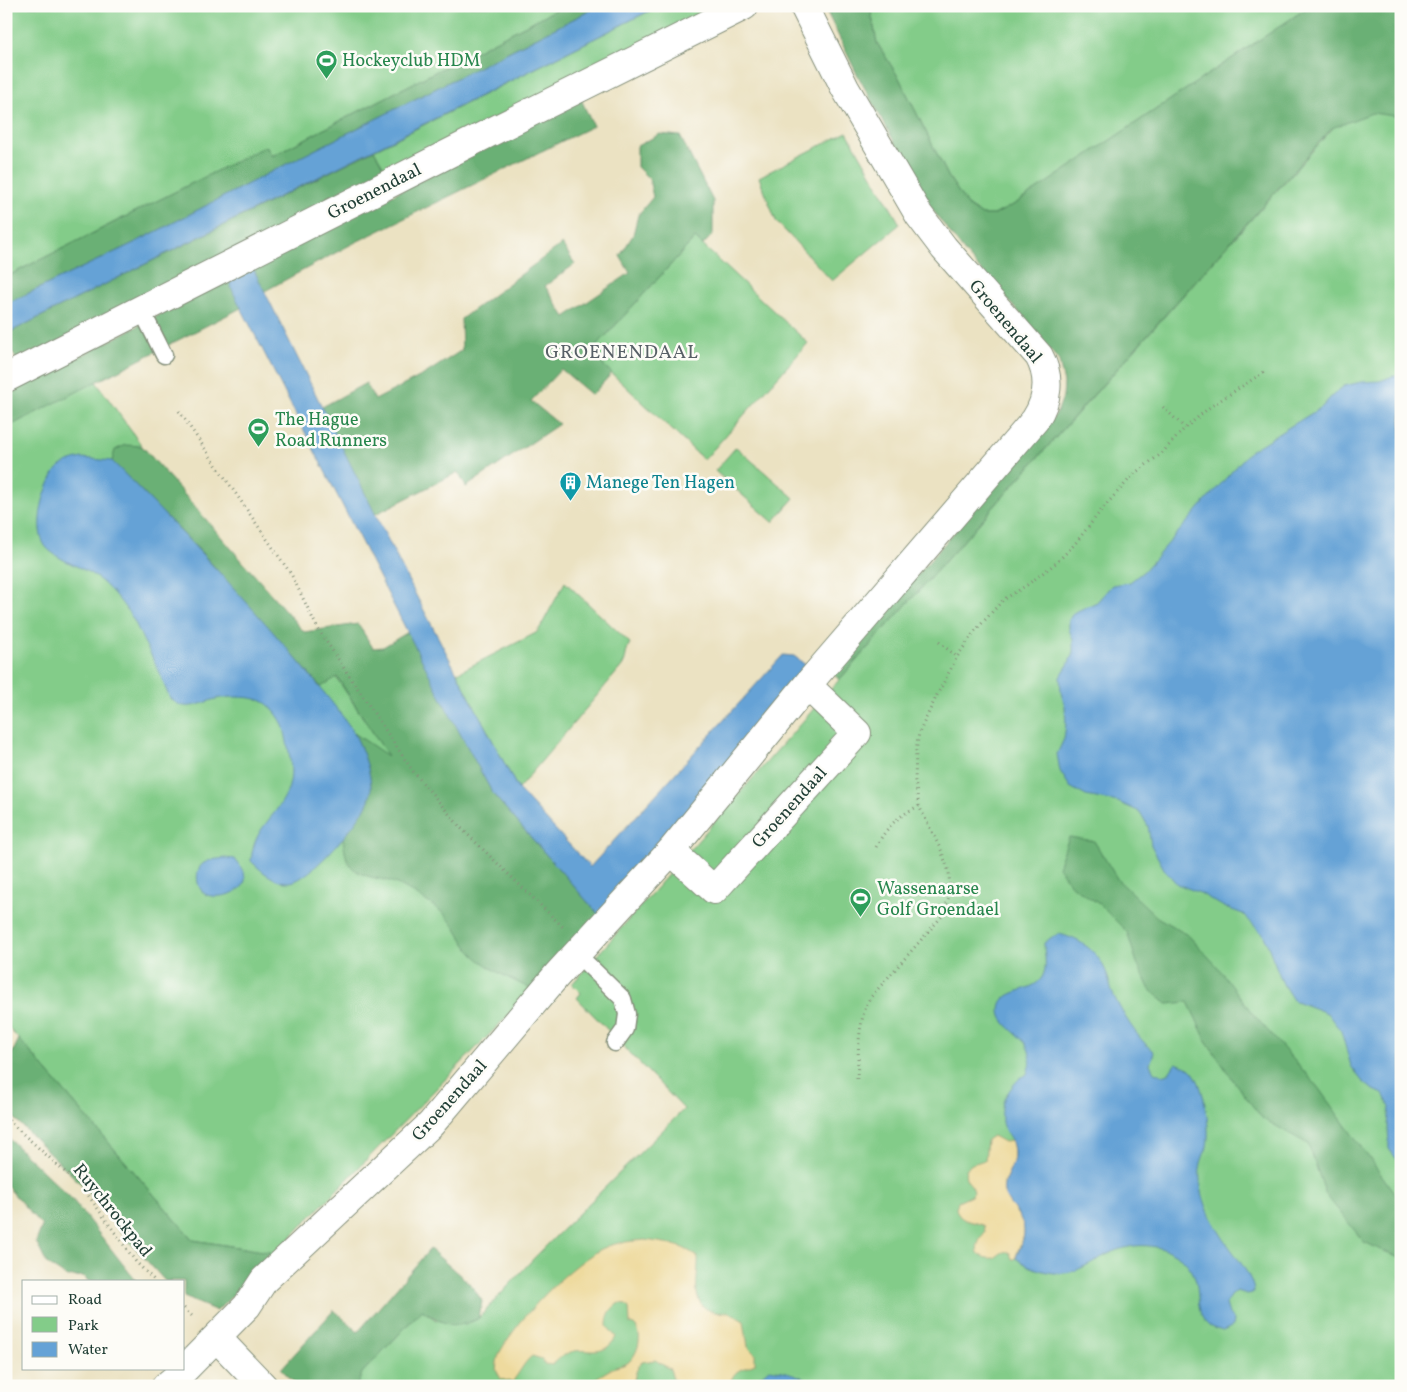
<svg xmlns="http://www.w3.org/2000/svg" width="1407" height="1392" font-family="Vollkorn,serif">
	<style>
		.green { fill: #83cc89; stroke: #51845e }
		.forest { fill: #6ab075; stroke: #447654 }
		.sand { fill: #eeda9e; stroke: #868c69 }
		.water { fill: #65a2d6; stroke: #427085 }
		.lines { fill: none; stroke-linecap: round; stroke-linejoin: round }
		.service-casing { stroke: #85907b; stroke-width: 19 }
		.minor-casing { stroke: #85907b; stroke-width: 30 }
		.path { stroke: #85907b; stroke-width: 3; stroke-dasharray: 1 4; stroke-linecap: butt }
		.service { stroke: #fff; stroke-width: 16 }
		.minor { stroke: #fff; stroke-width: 28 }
		.labels { text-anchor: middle; stroke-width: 5; stroke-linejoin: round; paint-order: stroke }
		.leisure-label { font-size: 18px; fill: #27864d; stroke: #fdfcf7; text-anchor: start }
		.street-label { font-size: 18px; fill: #1f3d34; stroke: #fdfcf7 }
		.culture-label { font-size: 18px; fill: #0d838f; stroke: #fdfcf7; text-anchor: start }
		.neighbourhood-label { font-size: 19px; letter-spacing: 1px; fill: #586067; stroke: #fdfcf7 }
	</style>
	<rect width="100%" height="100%" fill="#fdfcf7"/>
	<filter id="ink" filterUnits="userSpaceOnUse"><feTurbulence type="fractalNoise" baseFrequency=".02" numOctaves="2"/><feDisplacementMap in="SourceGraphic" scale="10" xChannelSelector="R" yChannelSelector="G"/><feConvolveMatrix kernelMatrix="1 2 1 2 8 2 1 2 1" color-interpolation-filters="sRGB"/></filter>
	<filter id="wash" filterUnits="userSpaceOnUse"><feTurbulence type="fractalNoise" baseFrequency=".0096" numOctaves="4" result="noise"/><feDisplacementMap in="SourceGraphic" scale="20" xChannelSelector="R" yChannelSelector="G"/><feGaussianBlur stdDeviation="1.12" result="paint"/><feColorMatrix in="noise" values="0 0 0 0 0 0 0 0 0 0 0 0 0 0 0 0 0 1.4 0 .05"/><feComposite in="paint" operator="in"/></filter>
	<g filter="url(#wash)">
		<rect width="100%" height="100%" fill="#ebe2c2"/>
		<path class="green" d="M 6,6 L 563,6 L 272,156 L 266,146 L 6,277 Z
			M 659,6 L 731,6 L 389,177 L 374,150 Z
			M 870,6 L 1310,6 L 1015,204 L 994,215 L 982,215 L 967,205 L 948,176 L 899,78 L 877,43 Z
			M 1401,52 L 1401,1386 L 357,1386 L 362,1373 L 422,1310 L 436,1320 L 465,1325 L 479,1318 L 534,1258 L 684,1109 L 577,998 L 581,993 L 572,984 L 839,680 Z
			M 847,132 L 900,224 L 832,281 L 776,221 L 759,177 Z
			M 695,238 L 808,343 L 704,460 L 590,353 Z
			M 84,365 L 142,446 L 336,677 L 389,757 L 533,990 L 275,1253 L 193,1240 L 19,1039 L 6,1026 L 6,403 Z
			M 736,447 L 794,498 L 773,522 L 715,471 Z
			M 565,582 L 630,643 C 625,651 627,659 622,666 L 518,789 L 457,673 L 536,633 L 540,628 Z"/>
		<path class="forest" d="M 563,6 L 599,6 L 269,173 L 136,242 L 6,304 L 6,277 L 266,146 L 272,156 Z
			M 824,6 L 870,6 L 877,43 L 899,78 L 948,176 L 967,205 L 982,215 L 994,215 L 1015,204 L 1310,6 L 1401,6 L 1401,117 L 1372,113 L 1332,128 L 839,680 L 833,673 L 1057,413 L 1063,397 L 1064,383 L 1059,361 L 1025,319 L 966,254 L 929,205 L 857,74 Z
			M 581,99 L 593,126 L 352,244 L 263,292 L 252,266 Z
			M 660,134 L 680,136 L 713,201 L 713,234 L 703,245 L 695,238 L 590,353 L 612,373 L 592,395 L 561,369 L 531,401 L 559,424 L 466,487 L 458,472 L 366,519 L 313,412 L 366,383 L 375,400 L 425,374 L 462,350 L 461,319 L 562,244 L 575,264 L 545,286 L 565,317 L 630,273 L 620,256 L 633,235 L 638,215 L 653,197 L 649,179 L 637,167 L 637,146 Z
			M 374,150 L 389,177 L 18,362 L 6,341 L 6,334 Z
			M 228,279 L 241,308 L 6,428 L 6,395 Z
			M 125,445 L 142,446 L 304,632 L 358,624 L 373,648 L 383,647 L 408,632 L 493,794 L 600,916 L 533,990 C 513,980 491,971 474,955 C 461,942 455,921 439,910 C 426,901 411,890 397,884 C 382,877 368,880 354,869 C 345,862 344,847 343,837 C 352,826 362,815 368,801 C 377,782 362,750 354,733 L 388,756 L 337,677 L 321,687 L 202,553 L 112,461 L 115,450 Z
			M 1069,837 L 1094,841 L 1118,880 L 1157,917 L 1189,936 L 1217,966 L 1253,1014 L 1317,1086 L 1401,1202 L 1401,1259 L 1364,1242 L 1326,1195 L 1308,1144 L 1262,1118 L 1235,1083 L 1207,1042 L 1188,1002 L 1167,1004 L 1150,990 L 1137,963 L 1127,932 L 1099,904 L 1071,885 L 1058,867 Z
			M 19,1039 L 193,1240 L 275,1253 L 217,1311 L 184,1297 L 184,1281 L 165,1281 L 128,1240 L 85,1188 L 14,1118 L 6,1105 L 6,1066 Z
			M 6,1136 L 72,1199 L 136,1281 L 88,1281 L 83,1276 L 67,1277 L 47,1264 L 36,1242 L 42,1226 L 6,1185 Z
			M 430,1249 L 471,1285 L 482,1301 L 479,1318 C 453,1331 445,1324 422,1310 L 362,1373 L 357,1386 L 298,1386 L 281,1369 L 334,1310 L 358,1332 Z"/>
		<path class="sand" d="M 993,1136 L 1004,1142 L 1013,1141 L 1014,1162 L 1004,1182 L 1004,1192 L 1007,1199 L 1024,1224 L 1024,1234 L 1015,1259 L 1012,1259 L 1010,1253 C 1003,1249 1000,1255 994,1258 C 973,1260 974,1245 985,1232 L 984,1226 C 972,1220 959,1223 956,1208 L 958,1202 L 971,1196 L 974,1192 C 972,1181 963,1183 966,1169 L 972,1164 L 985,1160 L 987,1140 Z
			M 645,1240 C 664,1243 684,1244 698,1258 C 699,1276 688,1307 715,1312 C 718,1313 723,1312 726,1312 C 732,1313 738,1318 744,1321 L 748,1347 L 755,1354 L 755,1364 C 739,1371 735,1368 729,1386 L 675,1386 L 670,1369 L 655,1360 L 642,1362 C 635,1370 635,1376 633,1386 L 584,1386 C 593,1380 602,1374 611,1369 C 616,1366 621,1366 626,1364 C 637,1357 645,1335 634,1325 L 630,1324 L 629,1308 L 625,1304 L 619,1303 C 610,1309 607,1315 607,1326 L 616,1337 C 602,1361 586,1345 568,1353 C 562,1355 557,1361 552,1365 L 544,1364 L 542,1359 L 532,1356 C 524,1362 519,1374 512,1382 L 501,1379 L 496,1370 C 497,1364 497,1357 500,1352 C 518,1319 573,1260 608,1246 C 620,1242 633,1241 645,1240 Z"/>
		<path class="water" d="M 599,6 L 659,6 L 6,334 L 6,304 L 136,242 L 269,173 Z
			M 252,266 L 408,580 L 518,789 L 590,867 L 783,655 L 794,656 L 811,669 L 600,916 L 493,794 L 449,713 L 234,294 L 228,279 Z
			M 1401,373 L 1401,1165 L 1389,1149 L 1388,1125 L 1390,1107 L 1383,1094 L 1372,1089 L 1362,1081 L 1351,1066 L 1341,1031 L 1327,1013 L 1293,1000 L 1283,984 L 1264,936 L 1243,914 L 1224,907 L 1200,893 L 1177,884 L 1164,869 L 1151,845 L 1148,826 L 1140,812 L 1118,802 L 1086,796 L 1070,787 L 1060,771 L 1057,754 L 1064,739 L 1066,724 L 1065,706 L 1061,693 L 1060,677 L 1068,665 L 1073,653 L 1073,640 L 1069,629 L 1069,620 L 1073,613 L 1097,602 L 1112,585 L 1130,582 L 1144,571 L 1250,451 L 1322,407 L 1332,396 L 1344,386 L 1361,382 L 1380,381 Z
			M 82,458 L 112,461 C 174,524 235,587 292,654 C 309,674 325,693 340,713 C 345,720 351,727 355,735 C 363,751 376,782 369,800 C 363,818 309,882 290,882 C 275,883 261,871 251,861 C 254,826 274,821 287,792 C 293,778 291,762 288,747 C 286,738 285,727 280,719 C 276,713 270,705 264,702 C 254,696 227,696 216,699 C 204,702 188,711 176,703 C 166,696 165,684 160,674 C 155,662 149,651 143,640 C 139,631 135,621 129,613 C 120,600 109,587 96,577 C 82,567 63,562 50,551 C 34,539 40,507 46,491 C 56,467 57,464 82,458 Z
			M 226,858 L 235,859 C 239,865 246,873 245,880 C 244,894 215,900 205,894 C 196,888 194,869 204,863 C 210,859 219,859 226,858 Z
			M 1059,934 C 1082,940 1098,951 1107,974 C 1109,980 1110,986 1112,992 C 1122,1013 1136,1037 1154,1052 L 1150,1064 L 1154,1072 L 1161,1075 L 1169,1073 L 1176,1063 C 1180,1065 1186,1066 1190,1069 C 1204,1081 1211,1128 1207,1146 C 1207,1150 1204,1153 1203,1157 C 1199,1167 1199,1177 1201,1187 C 1204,1203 1211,1220 1220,1233 C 1229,1249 1254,1275 1254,1293 L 1247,1294 L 1237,1291 L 1231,1296 L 1226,1304 L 1229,1314 L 1234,1320 L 1233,1326 L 1223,1331 C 1219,1330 1212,1328 1209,1326 C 1197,1316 1199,1300 1197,1287 C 1195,1265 1176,1251 1156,1247 C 1131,1242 1113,1251 1091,1263 C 1086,1265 1082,1268 1077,1270 C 1057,1278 1032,1270 1016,1258 C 1024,1237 1030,1229 1014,1209 C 1010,1205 1006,1199 1004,1193 C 1001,1179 1015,1168 1014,1153 C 1014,1141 1008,1136 1003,1126 C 1001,1122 1002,1112 1002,1107 C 1003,1097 1013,1085 1020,1078 C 1022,1077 1025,1076 1027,1074 C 1028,1071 1030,1063 1030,1059 C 1031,1035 999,1030 1000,1009 C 1001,986 1037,995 1044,973 C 1047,963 1044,953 1044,943 L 1052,937 Z
			M 769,1369 C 787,1371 803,1376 818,1386 L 754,1386 L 757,1379 Z"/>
	</g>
	<g filter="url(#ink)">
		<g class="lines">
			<defs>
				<path id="service" d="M 141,309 L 164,355
					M 577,954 L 623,999 L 627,1014 L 625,1029 L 615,1043"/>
				<path id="minor" d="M 6,378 L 495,130 L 744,6
					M 671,851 L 714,890 L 857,733 L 807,685
					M 217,1338 L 263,1386
					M 166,1386 L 177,1377 L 247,1306 L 264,1280 L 431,1124 L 557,975 L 671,851 L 807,685 L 1035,420 C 1048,400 1051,378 1039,356 L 944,248 L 919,215 L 845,88 L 804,6"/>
			</defs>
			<use href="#service" class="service-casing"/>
			<use href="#minor" class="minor-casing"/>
			<path class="path" d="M 1163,407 L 1185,428
				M 179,411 L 291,574 L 318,629 L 412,770 L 461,828 L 563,927
				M 939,642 L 957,657
				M 876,847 C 886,827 899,815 919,806
				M 857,1079 C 859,1052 857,1022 870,998 L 943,915 L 950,893 L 949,872 L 941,850 L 919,806 L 915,781 L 916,751 L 919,733 L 937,695 L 957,657 L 974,632 L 1003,600 L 1027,585 L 1056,563 L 1074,545 L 1103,508 L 1135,473 L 1161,454 L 1185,428 L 1210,407 L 1267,370
				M 6,1116 L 12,1124 L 83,1188 L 136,1262 L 155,1281
				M 184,1308 L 194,1318"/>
			<use href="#service" class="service"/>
			<use href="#minor" class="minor"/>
		</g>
	</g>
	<defs>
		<symbol id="stadium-pin" viewBox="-11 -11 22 30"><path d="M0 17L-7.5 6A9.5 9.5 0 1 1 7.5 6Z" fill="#2e9e5b" stroke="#fdfcf7"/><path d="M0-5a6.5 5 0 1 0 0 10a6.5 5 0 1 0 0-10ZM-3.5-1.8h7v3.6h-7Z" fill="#fff"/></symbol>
		<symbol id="building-pin" viewBox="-11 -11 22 30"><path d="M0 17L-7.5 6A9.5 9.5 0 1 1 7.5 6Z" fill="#0f9aa8" stroke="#fdfcf7"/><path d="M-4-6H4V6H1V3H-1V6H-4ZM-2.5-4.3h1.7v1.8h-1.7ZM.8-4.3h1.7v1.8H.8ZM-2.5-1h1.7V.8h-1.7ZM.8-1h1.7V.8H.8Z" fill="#fff"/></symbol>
	</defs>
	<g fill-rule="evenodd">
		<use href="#stadium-pin" x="314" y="48" width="25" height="34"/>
		<use href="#stadium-pin" x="246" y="416" width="25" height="34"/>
		<use href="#building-pin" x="558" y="470" width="25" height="34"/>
		<use href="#stadium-pin" x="848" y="886" width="25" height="34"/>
	</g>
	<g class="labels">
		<g class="leisure-label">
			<text x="342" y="66">Hockeyclub HDM</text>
			<text x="275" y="425">The Hague<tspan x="275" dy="21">Road Runners</tspan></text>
			<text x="877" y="894">Wassenaarse<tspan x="877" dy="21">Golf Groendael</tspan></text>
		</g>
		<g class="street-label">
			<text transform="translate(374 191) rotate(-27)" y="6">Groenendaal</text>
			<text transform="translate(1006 321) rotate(50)" y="6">Groenendaal</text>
			<text transform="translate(789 807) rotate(-48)" y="6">Groenendaal</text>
			<text transform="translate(449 1100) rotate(-48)" y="6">Groenendaal</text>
			<text transform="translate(113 1210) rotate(51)" y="6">Ruychrockpad</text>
		</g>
		<g class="culture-label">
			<text x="586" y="488">Manege Ten Hagen</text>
		</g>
		<g class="neighbourhood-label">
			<text x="622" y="358">GROENENDAAL</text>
		</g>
	</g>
	<rect width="1407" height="1392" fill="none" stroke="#fdfcf7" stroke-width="25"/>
	<rect x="22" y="1280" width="162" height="90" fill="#fdfcf7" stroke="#a4b0a9"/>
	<rect x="32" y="1296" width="25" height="8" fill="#ffffff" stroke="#a4b0a9"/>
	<text x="68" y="1304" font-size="15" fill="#1f3d34">Road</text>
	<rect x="32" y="1317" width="25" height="15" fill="#83cc89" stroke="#a4b0a9"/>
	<text x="68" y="1330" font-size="15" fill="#1f3d34">Park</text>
	<rect x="32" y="1342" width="25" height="15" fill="#65a2d6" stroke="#a4b0a9"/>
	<text x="68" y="1354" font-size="15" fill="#1f3d34">Water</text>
</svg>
